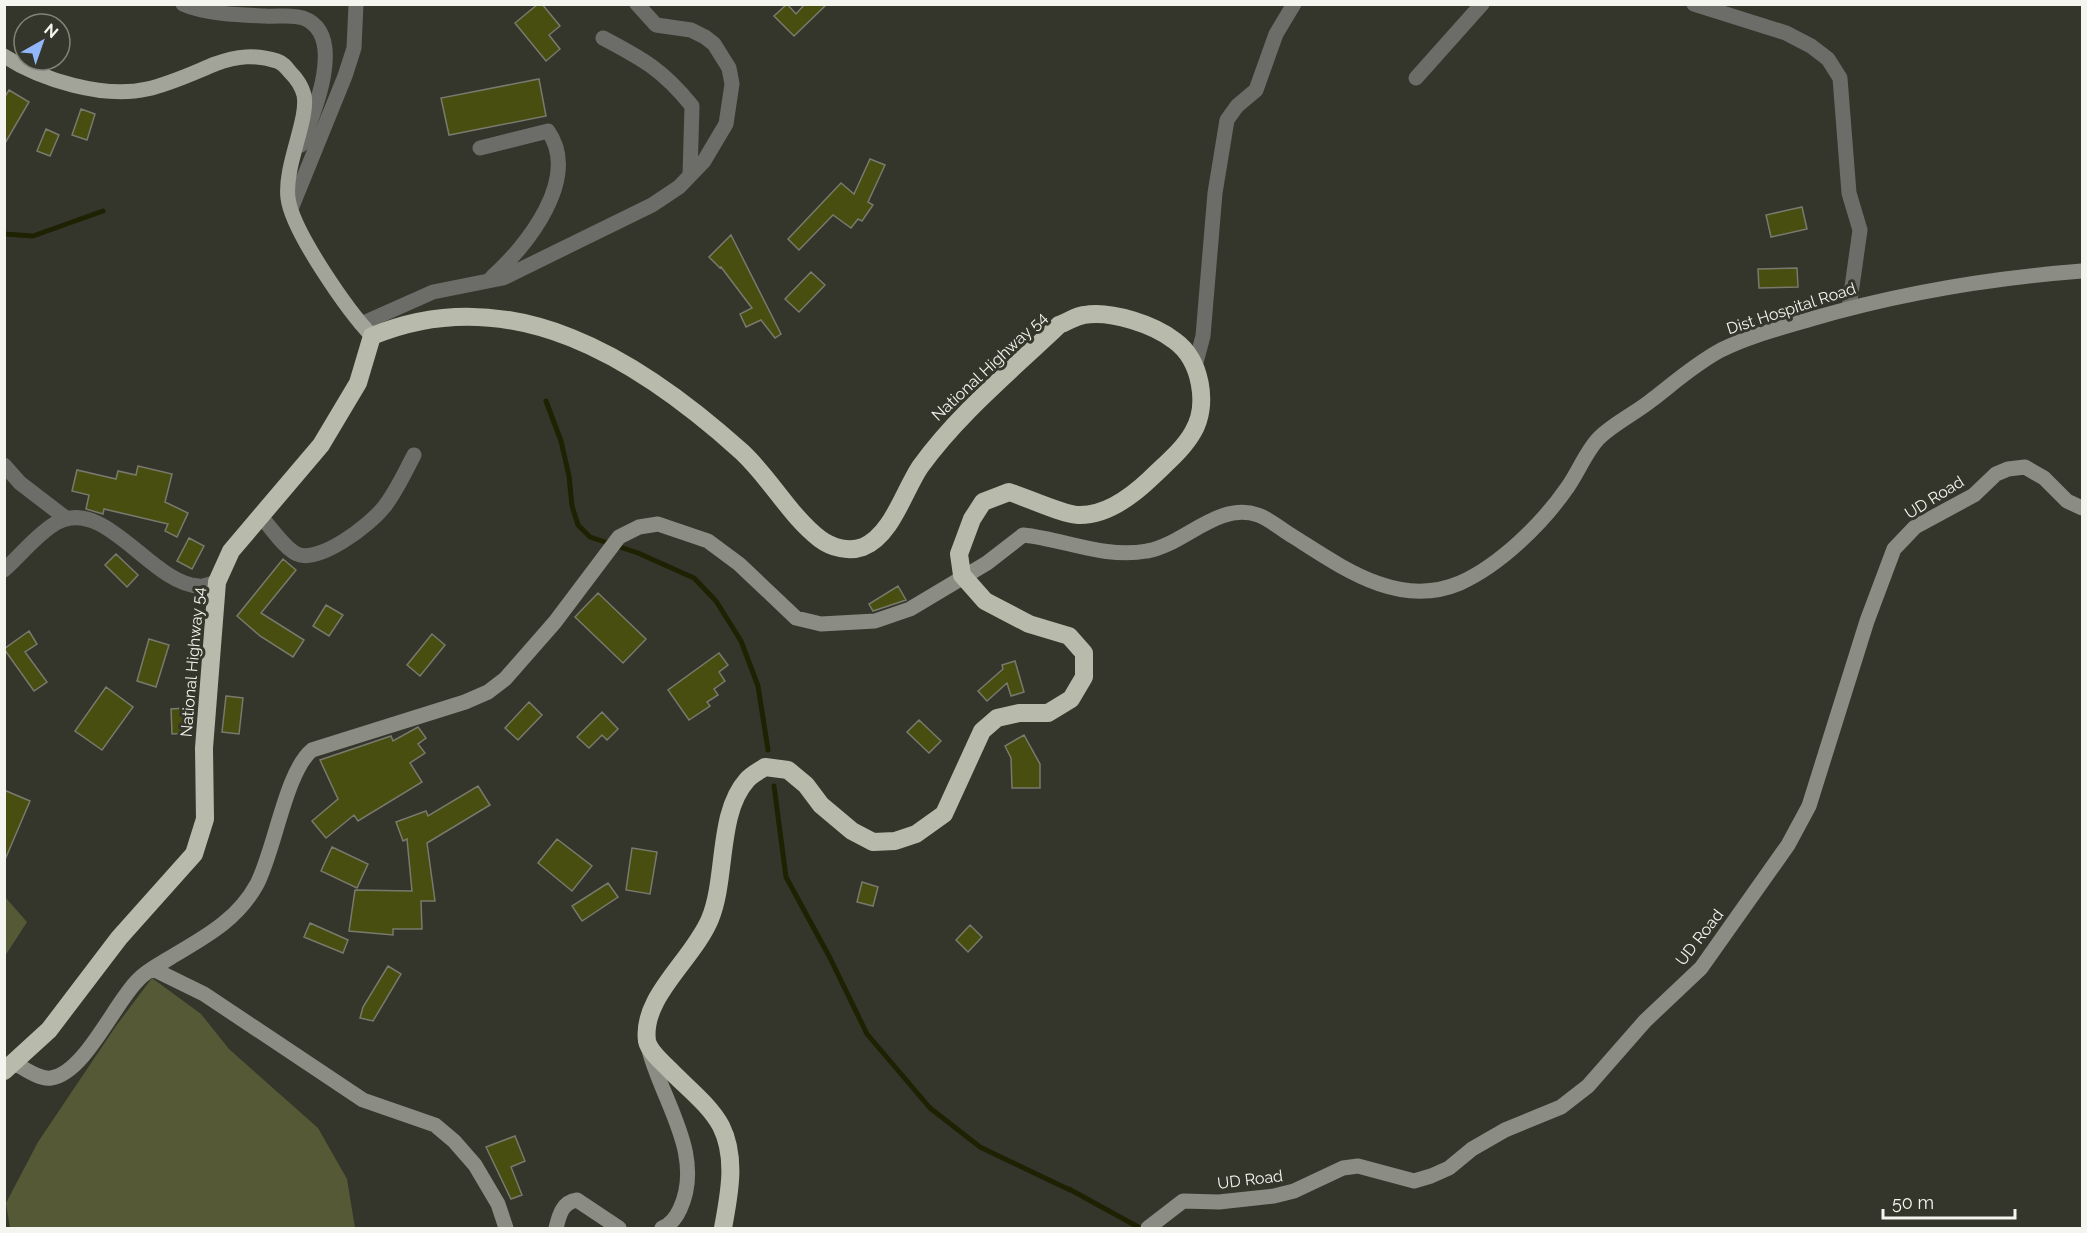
<svg xmlns="http://www.w3.org/2000/svg" width="2087" height="1233" font-family="Raleway,sans-serif">
	<style>
		.green { fill: #555936 }
		.lines { fill: none; stroke-linecap: round; stroke-linejoin: round }
		.stream { stroke: #1f2103; stroke-width: 5 }
		.building { fill: #484d10; stroke: #787a6d; stroke-width: 1.5 }
		.street { stroke: #6c6d68; stroke-width: 15 }
		.secondary { stroke: #8b8c84; stroke-width: 15 }
		.primary { stroke: #a3a499; stroke-width: 15 }
		.highway { stroke: #b8baac; stroke-width: 18 }
		.labels { text-anchor: middle; stroke-width: 6; stroke-linejoin: round; paint-order: stroke }
		.street-label { font-size: 16px; fill: #f4f5ee; stroke: #35362b }
	</style>
	<rect width="100%" height="100%" fill="#35362b"/>
	<path class="green" d="M 5,897 L 27,922 L 5,956 Z
		M 152,978 L 201,1014 L 229,1049 L 318,1128 L 347,1179 L 355,1228 L 10,1228 L 6,1203 L 38,1142 L 116,1026 Z"/>
	<g class="lines">
		<path class="stream" d="M 4,234 L 33,236 L 103,211
			M 546,401 L 561,441 L 569,476 L 572,506 L 578,525 L 590,537 L 638,553 L 694,578 L 716,601 L 741,641 L 758,686 L 768,750
			M 774,786 L 786,877 L 830,958 L 867,1034 L 930,1108 L 980,1147 L 1070,1190
			M 1069,1189 L 1140,1228"/>
	</g>
	<path class="building" d="M 538,4 L 542,4 L 560,26 L 549,35 L 560,49 L 546,61 L 515,23 Z
		M 787,4 L 796,14 L 805,4 L 827,4 L 794,36 L 774,16 Z
		M 539,79 L 546,116 L 449,135 L 441,98 Z
		M 9,90 L 29,102 L 4,145 L 4,98 Z
		M 81,109 L 95,114 L 87,140 L 72,135 Z
		M 46,129 L 59,135 L 50,156 L 37,151 Z
		M 870,159 L 885,165 L 868,202 L 873,205 L 862,221 L 858,219 L 851,228 L 833,215 L 799,250 L 788,239 L 841,183 L 854,194 Z
		M 1802,207 L 1807,229 L 1771,237 L 1766,215 Z
		M 731,235 L 781,334 L 775,338 L 761,320 L 746,327 L 740,314 L 752,308 L 721,267 L 720,268 L 709,257 Z
		M 1797,268 L 1798,287 L 1759,288 L 1758,269 Z
		M 811,272 L 825,285 L 799,312 L 785,299 Z
		M 138,466 L 172,474 L 165,502 L 188,513 L 177,537 L 165,531 L 168,524 L 104,509 L 103,514 L 86,509 L 89,495 L 72,491 L 77,470 L 116,479 L 118,471 L 136,475 Z
		M 189,538 L 204,546 L 192,569 L 177,561 Z
		M 116,554 L 138,575 L 127,587 L 105,565 Z
		M 283,559 L 296,570 L 261,613 L 304,640 L 293,657 L 260,636 L 237,616 Z
		M 898,586 L 906,600 L 873,611 L 869,604 Z
		M 598,593 L 646,639 L 623,663 L 575,617 Z
		M 326,605 L 343,615 L 329,636 L 313,626 Z
		M 29,631 L 37,644 L 25,652 L 47,682 L 34,691 L 4,649 Z
		M 432,634 L 445,645 L 420,676 L 407,665 Z
		M 149,639 L 169,645 L 156,687 L 137,681 Z
		M 719,653 L 728,665 L 719,672 L 725,681 L 714,689 L 718,695 L 707,702 L 710,706 L 689,720 L 668,690 Z
		M 1015,661 L 1024,692 L 1011,696 L 1007,683 L 987,701 L 978,691 L 1003,669 L 1002,665 Z
		M 106,687 L 133,707 L 102,750 L 75,731 Z
		M 226,696 L 243,698 L 239,734 L 222,732 Z
		M 529,702 L 542,715 L 518,740 L 505,728 Z
		M 185,708 L 186,733 L 172,734 L 171,709 Z
		M 602,712 L 618,729 L 607,740 L 602,735 L 589,748 L 577,737 Z
		M 919,720 L 941,741 L 929,753 L 907,732 Z
		M 418,727 L 426,738 L 418,744 L 425,753 L 410,763 L 422,782 L 358,821 L 354,815 L 326,838 L 312,821 L 338,799 L 320,760 L 391,736 L 393,741 Z
		M 1024,735 L 1040,764 L 1040,788 L 1012,788 L 1011,758 L 1005,746 Z
		M 478,786 L 490,805 L 427,843 L 435,901 L 421,901 L 422,929 L 393,929 L 393,935 L 349,931 L 355,890 L 412,891 L 407,839 L 403,841 L 396,822 L 426,811 L 428,816 Z
		M 4,790 L 30,801 L 4,862 Z
		M 557,839 L 592,866 L 572,891 L 538,863 Z
		M 332,847 L 368,864 L 357,888 L 321,871 Z
		M 632,848 L 657,852 L 650,894 L 626,890 Z
		M 862,882 L 878,887 L 873,906 L 857,902 Z
		M 608,883 L 618,897 L 582,921 L 572,906 Z
		M 310,923 L 348,940 L 343,953 L 304,937 Z
		M 970,925 L 982,937 L 968,952 L 956,940 Z
		M 388,966 L 401,974 L 373,1021 L 360,1018 L 363,1007 Z
		M 515,1136 L 525,1161 L 511,1167 L 522,1195 L 511,1199 L 486,1147 Z"/>
	<g class="lines">
		<path class="street" d="M 183,4 C 206,14 240,15 265,16 C 277,17 292,14 303,18 C 348,34 313,116 301,145
			M 1694,4 L 1786,33 L 1811,46 L 1828,59 L 1840,78 L 1849,193 L 1860,230 L 1849,308
			M 603,38 C 643,59 663,70 692,106 L 690,175
			M 1416,78 L 1482,4
			M 480,148 L 548,131 C 581,178 527,246 492,277
			M 291,209 L 345,76 L 354,48 L 356,4
			M 361,324 L 433,292 L 503,278 L 652,205 L 679,187 L 704,161 L 726,124 L 732,84 L 729,68 L 714,44 L 705,37 L 691,30 L 656,25 L 637,4
			M 1195,366 L 1203,336 L 1215,193 L 1227,120 L 1237,106 L 1256,90 L 1276,34 L 1294,4
			M 4,465 L 20,483 L 67,519
			M 261,517 C 271,527 284,548 297,554 C 319,564 370,525 384,507 C 396,492 405,472 414,455
			M 4,570 C 21,555 37,534 56,523 C 105,495 151,584 199,586 C 204,587 212,583 217,582"/>
		<path class="secondary" d="M 153,969 L 204,994 L 363,1100 L 435,1125 L 454,1141 L 475,1165 L 498,1204 L 506,1228
			M 649,1050 C 662,1101 705,1155 680,1209 C 676,1218 670,1225 662,1228
			M 14,1063 C 24,1068 39,1080 51,1078 C 85,1073 115,1002 138,980 C 146,971 158,965 168,959 C 203,938 237,921 257,884 C 275,849 286,771 312,750 L 465,702 L 488,692 L 505,679 L 555,622 L 619,537 L 639,527 L 658,524 L 708,541 L 739,564 L 796,618 L 821,624 L 875,621 L 910,609 L 987,563 L 1023,535 C 1064,539 1104,559 1147,551 C 1184,545 1218,501 1258,515 C 1270,519 1283,531 1294,537 C 1343,568 1399,609 1460,583 C 1500,565 1542,524 1567,488 C 1578,473 1586,451 1599,438 C 1614,423 1636,413 1653,399 C 1675,382 1695,364 1721,350 C 1749,336 1781,328 1811,319 C 1900,293 1991,278 2082,271
			M 556,1228 C 559,1216 562,1202 577,1200 L 619,1228
			M 1148,1228 L 1183,1201 L 1219,1202 L 1274,1196 L 1294,1191 L 1343,1168 L 1358,1166 L 1414,1181 L 1431,1176 L 1449,1168 L 1472,1149 L 1505,1130 L 1561,1107 L 1588,1086 L 1645,1021 L 1701,968 L 1788,845 L 1809,806 L 1867,621 L 1894,549 L 1915,527 L 1974,495 L 1996,474 L 2008,469 L 2025,467 L 2044,478 L 2067,501 L 2082,508"/>
		<path class="primary" d="M 4,56 C 41,80 104,99 147,89 C 170,84 193,73 215,64 C 237,56 255,54 277,61 C 283,63 286,67 290,72 C 296,78 302,87 304,95 C 309,119 284,166 288,198 C 292,231 348,311 372,336"/>
		<path class="highway" d="M 4,1071 L 49,1030 L 119,938 L 194,854 L 205,819 L 204,748 L 217,582 L 231,551 L 321,445 L 358,383 L 372,336 C 512,278 640,360 742,452 C 771,479 790,516 820,539 C 832,548 849,552 863,547 C 892,535 904,491 920,467 C 958,414 1012,370 1059,325 C 1067,322 1076,316 1084,315 C 1111,310 1155,325 1175,341 C 1201,360 1209,405 1193,432 C 1183,450 1164,465 1150,479 C 1131,497 1105,516 1078,515 C 1064,515 1025,497 1009,492 L 983,502 L 972,519 L 959,554 L 962,575 L 985,601 L 1029,624 L 1069,636 L 1084,653 L 1084,677 L 1071,699 L 1048,713 L 1019,713 L 997,718 L 982,731 L 944,814 L 916,834 L 895,841 L 873,842 L 852,831 L 821,805 L 806,785 L 788,770 L 765,767 C 759,771 751,775 747,780 C 717,813 727,878 710,919 C 693,960 641,997 647,1041 C 649,1051 662,1062 669,1069 C 686,1087 709,1104 721,1126 C 737,1158 729,1195 723,1228"/>
	</g>
	<g class="labels">
		<g class="street-label">
			<text transform="translate(1791 308) rotate(-18)" y="6">Dist Hospital Road</text>
			<text transform="translate(989 366) rotate(-43)" y="6">National Highway 54</text>
			<text transform="translate(1934 497) rotate(-32)" y="6">UD Road</text>
			<text transform="translate(192 662) rotate(-85)" y="6">National Highway 54</text>
			<text transform="translate(1699 937) rotate(-52)" y="6">UD Road</text>
			<text transform="translate(1250 1179) rotate(-7)" y="6">UD Road</text>
		</g>
	</g>
	<rect width="2087" height="1233" fill="none" stroke="#f4f5ee" stroke-width="12"/>
	<g transform="translate(42 42) rotate(40)"><circle r="28" fill="#35362b" stroke="#818279" stroke-width="1.5"/>
	<path d="M0-4.5L10 22L0 15L-10 22Z" fill="#93b7fd"/>
	<text y="-9" font-size="16" font-weight="bold" text-anchor="middle" fill="#f4f5ee">N</text>
	</g>
	<path d="M1883 1209v9h132v-9" fill="none" stroke="#f4f5ee" stroke-width="3"/>
	<text x="1892" y="1209" font-size="18" fill="#f4f5ee" stroke="#35362b" stroke-width="4.5" paint-order="stroke">50 m</text>
</svg>
